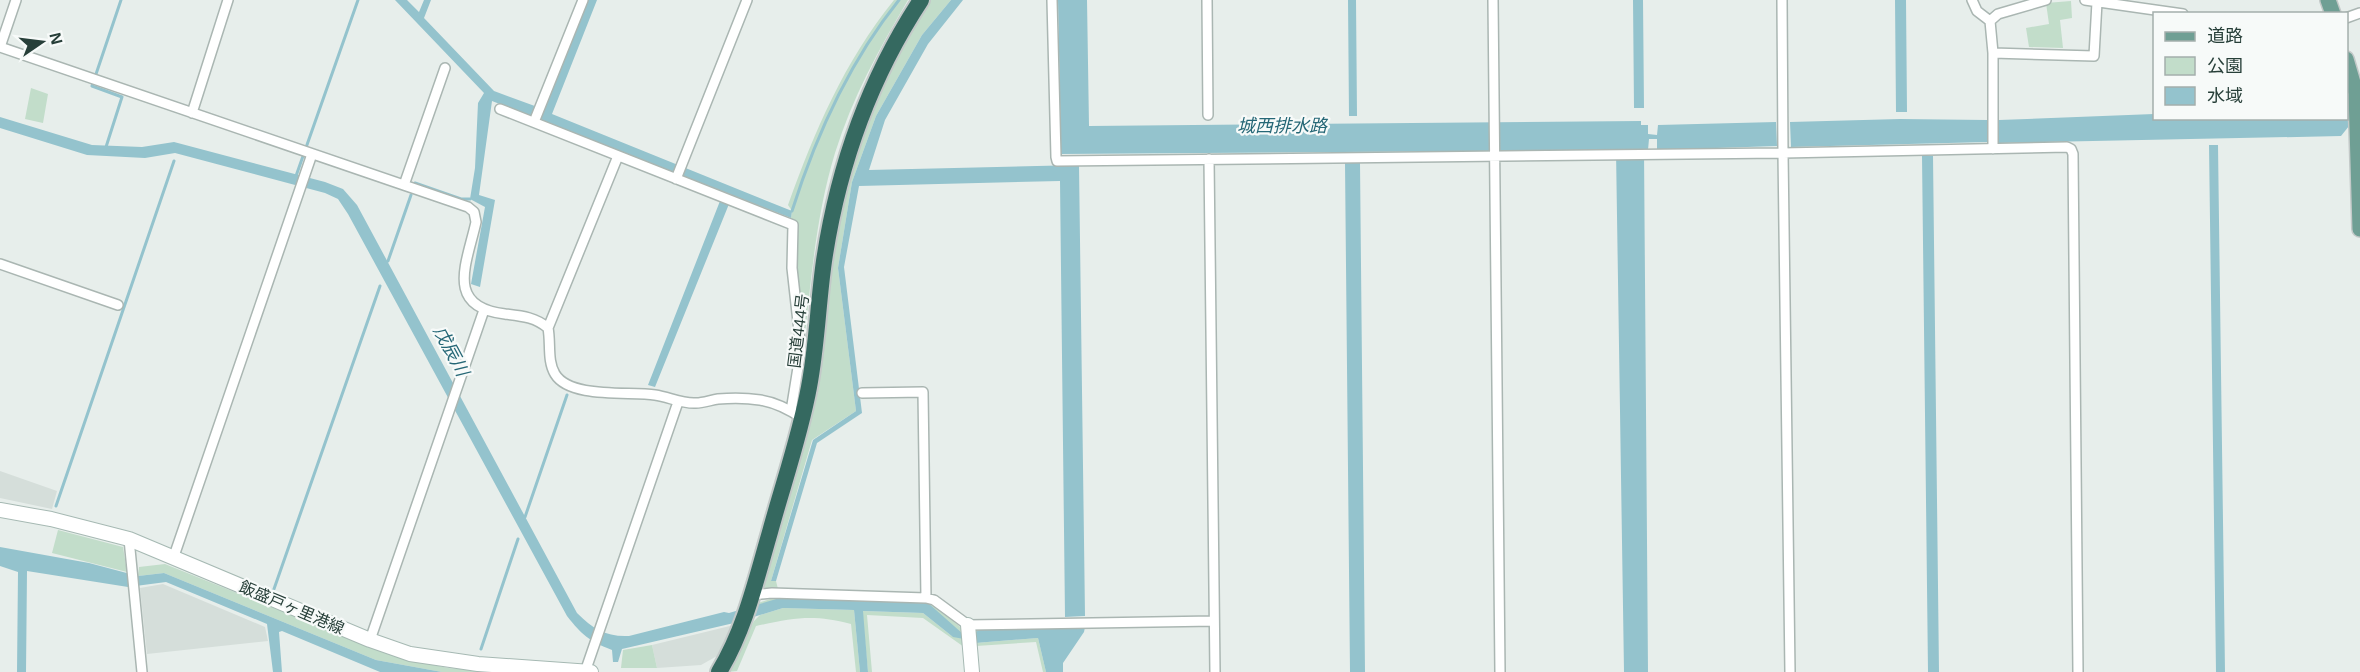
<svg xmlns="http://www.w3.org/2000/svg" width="2360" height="672" font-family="Arial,'Noto Sans JP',sans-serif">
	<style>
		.built { fill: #d5deda }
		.green { fill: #c2ddca }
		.water { fill: #94c3cd }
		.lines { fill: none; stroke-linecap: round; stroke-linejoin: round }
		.stream { stroke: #94c3cd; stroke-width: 3 }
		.street-casing { stroke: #aab6b2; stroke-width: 12 }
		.secondary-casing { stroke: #a6b9b3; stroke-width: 16 }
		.primary-casing { stroke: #c3c9c8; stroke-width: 18 }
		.highway-casing { stroke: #c3c9c8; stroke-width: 20 }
		.street { stroke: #fff; stroke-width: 9 }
		.secondary { stroke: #fff; stroke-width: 14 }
		.primary { stroke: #6f9f94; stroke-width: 15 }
		.highway { stroke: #356960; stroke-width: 16 }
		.labels { text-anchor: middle; stroke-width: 4.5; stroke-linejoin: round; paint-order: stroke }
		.street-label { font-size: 16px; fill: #273f39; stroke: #f7faf9 }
		.water-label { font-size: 18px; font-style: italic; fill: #256776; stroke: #f7faf9 }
	</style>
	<rect width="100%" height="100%" fill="#e7eeeb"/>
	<path class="built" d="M 0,471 L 57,491 L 52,509 L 0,498 Z
		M 163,584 L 265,627 L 268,641 L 147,654 L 140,588 Z
		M 734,625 L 717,656 L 701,665 L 657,668 L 652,645 Z"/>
	<path class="green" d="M 894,0 L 908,0 C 879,49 852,98 835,153 C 816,215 811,280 804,344 L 796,272 L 797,224 L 791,218 L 792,211 L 788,205 C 815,130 844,62 894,0 Z
		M 929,0 L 951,0 L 922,35 L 876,116 L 852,182 L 838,268 L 856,411 L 812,440 L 771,581 L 776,581 L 778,589 L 759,590 L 855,149 C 875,96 896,46 929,0 Z
		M 2071,1 L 2072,18 L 2060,20 L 2063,48 L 2029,47 L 2026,28 L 2049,24 L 2046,3 Z
		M 31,88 L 48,94 L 43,123 L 25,119 Z
		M 58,530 L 123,547 L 127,572 L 52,553 Z
		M 165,564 L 393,656 L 448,668 L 505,672 L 442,672 L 376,660 L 164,573 L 138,576 L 139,567 Z
		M 782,595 L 929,601 L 965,631 L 964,647 L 923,618 L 867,615 L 872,672 L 868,672 L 862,611 L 923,613 L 953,637 L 927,602 L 757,606 L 758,603 Z
		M 783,608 L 854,610 L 860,672 L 856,672 L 851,624 C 813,614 794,618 756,626 L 737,671 L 727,672 L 754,621 L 760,615 Z
		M 1085,625 L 975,643 L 1038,638 L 1046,672 L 1043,672 L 1036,642 L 976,646 L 972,628 Z
		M 652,645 L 657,668 L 621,668 L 623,650 Z"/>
	<path class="water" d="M 395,0 L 407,0 L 419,12 L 424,0 L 431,0 L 424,18 L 494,91 L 543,109 L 587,0 L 597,0 L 552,114 L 792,211 L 791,218 L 492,101 L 479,195 L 495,200 L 480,287 L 471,284 L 485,207 L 470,199 L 475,168 L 478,103 L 484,93 Z
		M 951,0 L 963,0 L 928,44 L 885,120 L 869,170 L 1079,165 L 1085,616 L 1065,617 L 1060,181 L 859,186 L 844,267 L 862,413 L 817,443 L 776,581 L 771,581 L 813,440 L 856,411 L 838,268 L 852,182 L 876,116 L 922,35 Z
		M 1058,0 L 1087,0 L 1089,126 L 1641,121 L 1641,125 L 1648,125 L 1648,134 L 1657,135 L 1658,125 L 1776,122 L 1777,146 L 1657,150 L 1657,139 L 1649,139 L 1648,150 L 1644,150 L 1648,672 L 1624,672 L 1616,150 L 1061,154 Z
		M 1348,0 L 1356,0 L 1357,116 L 1349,116 Z
		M 1633,0 L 1643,0 L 1644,108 L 1634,108 Z
		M 1895,0 L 1906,0 L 1907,112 L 1896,112 Z
		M 2154,114 L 2154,118 L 2346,118 L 2347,117 L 2349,126 L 2341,136 L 1999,143 L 1999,120 Z
		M 0,117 L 92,145 L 142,147 L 174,142 L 325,182 L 343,189 L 357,205 L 577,613 C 593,629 606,637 629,636 L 724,612 L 729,613 L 783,597 L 927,602 L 963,634 L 964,639 L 953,637 L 923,613 L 863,611 L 868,672 L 860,672 L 854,610 L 783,608 L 734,623 L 622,649 L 618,662 L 613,662 L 612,650 C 589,641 582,635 567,616 L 348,214 L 338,199 L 325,193 L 175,153 L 145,158 L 87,155 L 0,128 Z
		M 1900,119 L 1987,120 L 1987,142 L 1791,147 L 1790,122 Z
		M 2209,145 L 2218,145 L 2225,672 L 2216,672 Z
		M 1922,156 L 1933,156 L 1939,672 L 1928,672 Z
		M 1345,163 L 1360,163 L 1365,672 L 1350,672 Z
		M 720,201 L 729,204 L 655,387 L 648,385 Z
		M 0,547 L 89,563 L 138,576 L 164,573 L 376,660 L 442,672 L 380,672 L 282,631 L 279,632 L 282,672 L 273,672 L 267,624 L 166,582 L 128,587 L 27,571 L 26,672 L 17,672 L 18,572 L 0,566 Z
		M 1085,627 L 1084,632 L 1063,663 L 1063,672 L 1046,672 L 1038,638 L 975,643 L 973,633 L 980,630 Z"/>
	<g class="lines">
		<path class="stream" d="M 106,147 L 122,97 L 92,86 L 121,0
			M 296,176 L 358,0
			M 415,183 L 461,199 L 470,199
			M 792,211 C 816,135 849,62 899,0
			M 388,261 L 411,195
			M 56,506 L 174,161
			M 525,517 L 567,395
			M 274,589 L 380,286
			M 481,649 L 518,539"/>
		<defs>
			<path id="street" d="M 1052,0 L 1056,157 L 1057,161 L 1783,153 L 1790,672
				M 1207,0 L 1208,115
				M 1493,0 L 1500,672
				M 1782,0 L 1783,153 L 2067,147 L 2071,149 L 2073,154 L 2078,672
				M 1972,0 L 1977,11 L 1990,21
				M 2085,0 L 2183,14
				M 2346,18 L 2360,13
				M 1990,21 L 1993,53 L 1993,149
				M 1990,21 L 1998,14 L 2046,0
				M 0,47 L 468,207 L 474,212 L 476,222 C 467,263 444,307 505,314 C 522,316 535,317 548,328 C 551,343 547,361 555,374 C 570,399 630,391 655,395 C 669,397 682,404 696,403 C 703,403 711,400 718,399 C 731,398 747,398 760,400 C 774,402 790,410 802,418
				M 0,47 L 16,0
				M 1993,53 L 2094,56 L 2097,2
				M 500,109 L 793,225 L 792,268 L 801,349 L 791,411
				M 192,113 L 228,0
				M 534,122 L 583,0
				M 1209,159 L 1215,672
				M 676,179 L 747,0
				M 404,185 L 445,68
				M 0,264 L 118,305
				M 548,328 L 618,156
				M 862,393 L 923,392 L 926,598
				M 129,539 L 142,672
				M 174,556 L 312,154
				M 752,595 L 772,593 L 926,598 L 934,600 L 968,625 L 1214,621
				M 370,640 L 484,310
				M 585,672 L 678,402"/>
			<path id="secondary" d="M 0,510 L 51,519 L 129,539 L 370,640 L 410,654 L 478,664 L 591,672
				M 968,625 L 972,672"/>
			<path id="primary" d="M 2328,0 L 2333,14
				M 2346,59 L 2356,93 L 2360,229"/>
			<path id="highway" d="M 719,672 C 745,629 756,580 770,532 C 783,484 800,436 809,387 C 817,345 818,303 824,261 C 838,167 869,79 921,0"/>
		</defs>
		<use href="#street" class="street-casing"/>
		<use href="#secondary" class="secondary-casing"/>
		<use href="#primary" class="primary-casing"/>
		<use href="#highway" class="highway-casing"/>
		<use href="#street" class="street"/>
		<use href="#secondary" class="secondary"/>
		<use href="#primary" class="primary"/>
		<use href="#highway" class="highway"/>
	</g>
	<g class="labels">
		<g class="street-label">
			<text transform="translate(798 331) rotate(-83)" y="6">国道444号</text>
			<text transform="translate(292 607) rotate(23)" y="6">飯盛戸ヶ里港線</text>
		</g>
		<g class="water-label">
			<text x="1282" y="132">城西排水路</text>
			<text transform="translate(451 351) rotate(62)" y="6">戊辰川</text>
		</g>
	</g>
	<rect x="2153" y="12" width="195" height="108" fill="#f7faf9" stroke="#a4afac" stroke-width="1.5"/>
	<rect x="2165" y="32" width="30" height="9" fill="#6f9f94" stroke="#a4afac" stroke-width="1.5"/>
	<text x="2207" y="42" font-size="18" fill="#273f39">道路</text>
	<rect x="2165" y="57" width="30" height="18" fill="#c2ddca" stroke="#a4afac" stroke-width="1.5"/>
	<text x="2207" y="72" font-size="18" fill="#273f39">公園</text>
	<rect x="2165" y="87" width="30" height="18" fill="#94c3cd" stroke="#a4afac" stroke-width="1.5"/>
	<text x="2207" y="102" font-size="18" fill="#273f39">水域</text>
	<g transform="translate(42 42) rotate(76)" stroke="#f7faf9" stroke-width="4.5" paint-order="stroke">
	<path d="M0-4.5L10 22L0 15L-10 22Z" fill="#273f39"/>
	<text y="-9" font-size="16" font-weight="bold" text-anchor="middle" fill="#273f39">N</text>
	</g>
</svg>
